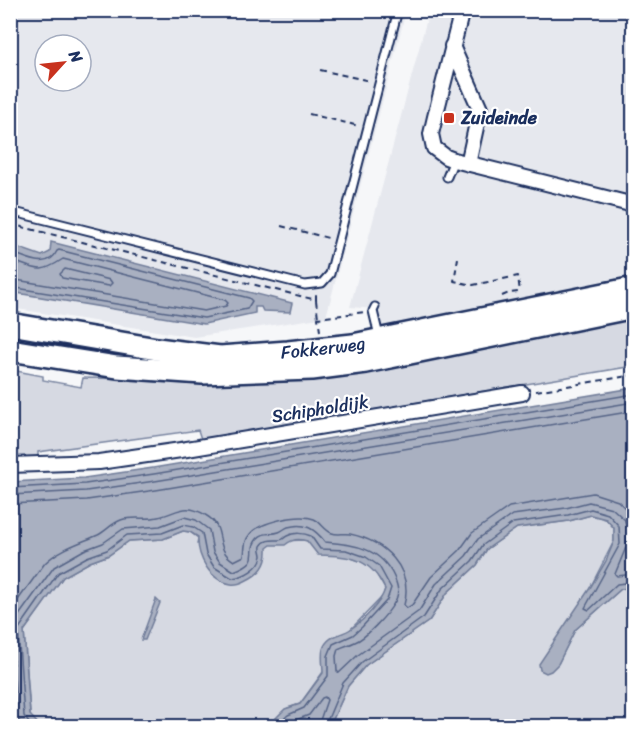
<svg xmlns="http://www.w3.org/2000/svg" width="644" height="737" font-family="Sriracha,sans-serif">
	<style>
		.built { fill: #e6e8ee; fill-rule: evenodd }
		.green { fill: #d6d9e2; stroke: #7884a0; stroke-width: 1.5 }
		.water { fill: #a9b0c1; stroke: #707c99; stroke-width: 1.5 }
		.lines { fill: none; stroke-linecap: round; stroke-linejoin: round }
		.shore { stroke: #546386; stroke-width: 1.5 }
		.lane-casing { stroke: #1b2f5e; stroke-width: 11 }
		.street-casing { stroke: #1b2f5e; stroke-width: 18 }
		.primary-casing { stroke: #1b2f5e; stroke-width: 26 }
		.path { stroke: #1b2f5e; stroke-width: 2; stroke-dasharray: 6 4.5; stroke-linecap: butt }
		.lane { stroke: #fff; stroke-width: 7 }
		.street { stroke: #fff; stroke-width: 14 }
		.primary { stroke: #fff; stroke-width: 21 }
		.poi-dot { fill: #c8321e; stroke: #fff; stroke-width: 2 }
		.labels { text-anchor: middle; stroke-width: 4.5; stroke-linejoin: round; paint-order: stroke }
		.poi-label { font-size: 18px; font-weight: bold; fill: #1b2f5e; stroke: #fff; text-anchor: start }
		.street-label { font-size: 18px; fill: #1b2f5e; stroke: #fff }
	</style>
	<rect width="100%" height="100%" fill="#f6f7f9"/>
	<filter id="ink" filterUnits="userSpaceOnUse"><feTurbulence type="fractalNoise" baseFrequency=".0167" numOctaves="2"/><feDisplacementMap in="SourceGraphic" scale="12" xChannelSelector="R" yChannelSelector="G"/><feConvolveMatrix kernelMatrix="1 2 1 2 8 2 1 2 1" color-interpolation-filters="sRGB"/></filter>
	<g filter="url(#ink)">
		<path class="built" d="M 10,11 L 406,11 L 326,317 L 194,337 L 11,308 ZM 45,45 L 81,45 L 81,81 L 45,81 Z
			M 429,11 L 633,11 L 633,274 L 370,331 L 375,309 L 350,307 Z"/>
		<path class="green" d="M 633,316 L 633,366 L 201,439 L 198,430 L 38,452 L 38,460 L 11,459 L 11,370 L 43,376 L 43,380 L 81,387 L 83,378 L 279,381 L 359,372 Z
			M 591,515 L 606,519 L 614,528 L 614,541 L 590,588 L 558,664 L 575,630 L 621,589 L 633,588 L 633,726 L 378,726 L 369,725 L 367,726 L 330,726 L 348,686 L 366,665 L 429,621 L 447,593 L 477,565 L 487,549 L 517,528 L 569,521 Z
			M 183,531 L 190,532 L 198,538 L 197,544 L 305,540 L 362,562 L 374,570 L 385,589 L 383,596 L 350,630 L 323,672 L 300,704 L 288,708 L 270,726 L 31,726 L 24,631 L 63,577 L 90,562 L 109,555 L 129,541 L 163,539 Z"/>
		<path class="water" d="M 51,242 L 292,303 L 290,312 L 263,311 L 261,307 L 255,307 L 255,313 L 204,324 L 11,292 L 11,245 L 42,256 L 50,252 Z
			M 633,388 L 633,588 L 621,589 L 575,630 L 558,664 L 551,671 L 546,673 L 540,670 L 539,664 L 590,588 L 606,561 L 614,541 L 614,528 L 606,519 L 591,515 L 569,521 L 517,528 L 487,549 L 477,565 L 447,593 L 429,621 L 366,665 L 348,686 L 330,726 L 268,726 L 285,709 L 300,704 L 323,673 C 323,665 321,656 323,649 C 328,634 342,636 352,628 C 364,620 381,603 385,589 C 370,557 350,556 318,555 L 307,541 C 299,538 292,539 285,545 L 271,545 L 267,548 C 268,565 260,574 245,581 C 241,583 236,585 231,584 C 210,581 197,557 198,537 L 190,532 L 183,531 L 163,539 L 129,541 L 109,555 L 90,562 L 63,577 L 24,631 L 30,715 L 40,726 L 11,726 L 11,482 L 84,478 L 153,468 Z
			M 156,599 L 160,603 L 145,640 L 141,640 Z"/>
		<g class="lines">
			<path class="shore" d="M 10,252 C 26,257 48,271 57,251 L 59,250 L 249,298 L 252,301 L 247,309 L 204,318 L 10,287
				M 10,260 C 37,269 39,275 63,259 L 225,300 L 228,303 L 226,306 L 204,311 L 10,279
				M 65,269 L 110,280 L 112,283 L 109,286 L 62,278 L 60,274 Z
				M 10,488 L 85,484 L 154,474 L 634,394
				M 10,495 L 86,491 L 155,481 L 634,402
				M 10,504 L 87,500 L 156,490 L 634,411
				M 10,611 L 45,563 C 59,549 80,543 98,535 C 106,531 112,523 121,520 C 133,516 146,520 158,517 C 179,512 185,502 207,516 C 227,528 213,549 234,561 L 244,556 C 245,548 244,541 250,534 C 260,522 299,513 314,519 C 321,522 325,531 332,533 C 337,535 344,533 350,534 C 384,541 414,568 404,605 L 407,608 L 412,605 L 431,577 L 459,551 L 472,533 L 509,507 L 593,493 L 618,501 L 634,517
				M 22,726 L 17,717 L 11,632 L 12,625 L 54,567 L 84,550 L 103,543 L 123,529 L 160,526 L 184,517 L 196,520 L 209,530 L 213,552 L 220,562 L 234,571 C 265,559 245,553 257,539 C 264,531 271,535 279,532 C 282,531 285,528 288,527 C 305,522 315,529 325,542 C 354,544 381,548 394,577 C 398,586 400,594 394,603 C 388,614 366,638 355,642 C 349,645 344,646 338,649 L 336,656 L 337,671 L 339,673 L 358,655 L 419,611 L 436,584 L 466,556 L 478,539 L 512,515 L 566,508 L 589,502 L 612,508 L 625,520 L 627,528 L 627,545 L 615,574 L 617,576 L 634,574
				M 31,726 L 24,716 L 18,630 L 58,573 L 87,557 L 107,550 L 127,535 L 162,533 L 183,525 L 193,527 L 202,533 L 206,554 L 214,567 L 232,578 C 244,577 260,568 262,556 C 262,552 260,550 261,546 C 265,539 272,540 279,540 C 286,539 281,539 287,536 C 294,532 304,533 311,536 L 320,549 L 346,550 L 366,557 L 379,566 L 391,588 L 387,600 L 362,627 L 353,635 L 333,644 L 328,656 L 328,676 L 304,708 L 288,715 L 276,726
				M 286,726 L 291,722 L 309,715 L 322,698 L 325,697 L 327,700 L 318,726
				M 325,726 L 343,683 L 362,662 L 424,617 L 442,589 L 472,561 L 483,545 L 513,523 L 568,515 L 591,509 L 608,514 L 619,526 L 620,544 L 585,608 L 589,610 L 617,584 L 634,582"/>
			<defs>
				<path id="lane" d="M 447,177 L 454,160
					M 10,211 L 305,285 L 322,283 L 330,274 L 398,10
					M 375,307 L 373,311 L 379,336"/>
				<path id="street" d="M 462,10 L 435,117 L 431,134 L 434,148 L 446,157 L 454,160 L 634,205
					M 452,46 L 480,109 L 468,164
					M 10,465 L 99,462 L 181,450 L 522,393"/>
				<g id="primary">
					<path id="s1" d="M 10,324 L 157,349 L 220,357 L 288,352 L 353,345 L 634,288"/>
					<path d="M 10,350 L 117,367 L 202,373 L 312,369 L 366,362 L 634,307"/>
				</g>
			</defs>
			<use href="#lane" class="lane-casing"/>
			<use href="#street" class="street-casing"/>
			<use href="#primary" class="primary-casing"/>
			<path class="path" d="M 320,70 L 370,81
				M 309,114 L 359,126
				M 10,224 L 316,300 L 316,294
				M 281,226 L 328,238
				M 458,258 L 454,281 L 473,285 L 518,276 L 520,292
				M 502,296 L 509,293 L 519,292
				M 316,300 L 318,318
				M 320,331 L 318,318 L 365,312
				M 536,391 L 634,375
				M 633,481 L 634,481"/>
			<use href="#lane" class="lane"/>
			<use href="#street" class="street"/>
			<use href="#primary" class="primary"/>
		</g>
	</g>
	<rect class="poi-dot" x="443" y="112" width="12" height="12" rx="3"/>
	<g class="labels">
		<g class="poi-label">
			<text x="461" y="124">Zuideinde</text>
		</g>
		<g class="street-label">
			<text dy="6" stroke="none"><textPath href="#s1" startOffset="316">Fokkerweg</textPath></text>
			<text transform="translate(320 409) rotate(-9)" y="6">Schipholdijk</text>
		</g>
	</g>
	<rect width="644" height="737" fill="none" stroke="#fff" stroke-width="36"/>
	<rect x="18" y="18" width="608" height="701" fill="none" stroke="#1b2f5e" stroke-width="2" filter="url(#ink)"/>
	<g transform="translate(63 63) rotate(63)"><circle r="28" fill="#ffffff" stroke="#a4acbf" stroke-width="1.5"/>
	<path d="M0-4.5L10 22L0 15L-10 22Z" fill="#c8321e"/>
	<text y="-9" font-size="16" font-weight="bold" text-anchor="middle" fill="#1b2f5e">N</text>
	</g>
</svg>
